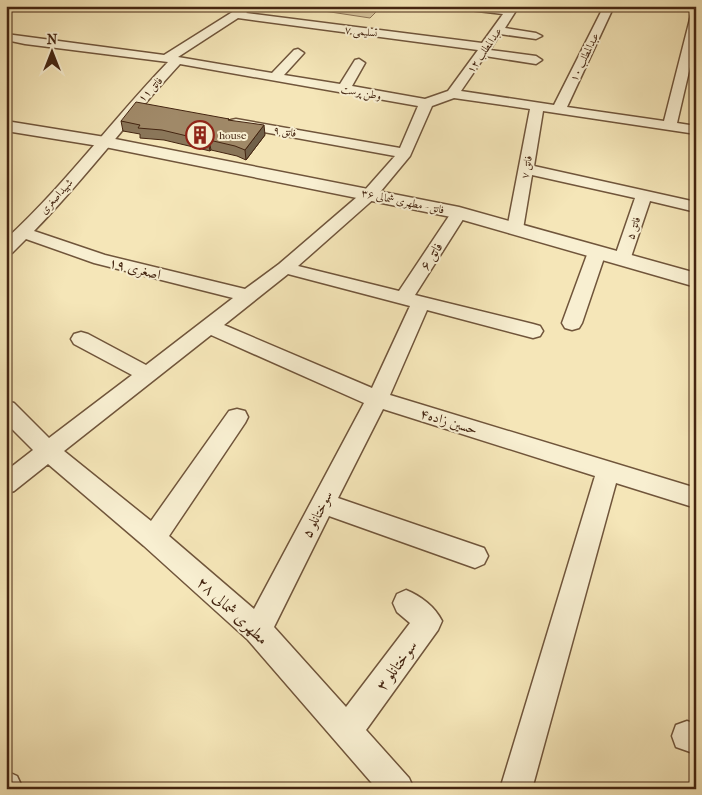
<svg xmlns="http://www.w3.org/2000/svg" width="702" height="795" font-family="'IM FELL French Canon',Amiri,serif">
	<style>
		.green { fill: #d7c59c; stroke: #8e7556 }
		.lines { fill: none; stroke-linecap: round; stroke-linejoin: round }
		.minor-casing { stroke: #70553b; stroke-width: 3 }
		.tertiary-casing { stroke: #70553b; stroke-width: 3 }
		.minor { fill: #f8efd1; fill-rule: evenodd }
		.tertiary { fill: #f8efd1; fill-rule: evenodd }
		.wall { fill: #8a7659; stroke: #442511 }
		.shaded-wall { fill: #706049; stroke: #442511 }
		.building { fill: #a08968; stroke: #442511 }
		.labels { text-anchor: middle; stroke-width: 4; stroke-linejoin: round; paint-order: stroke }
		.far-street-label { font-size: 11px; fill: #442511; stroke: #f8efd1 }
		.far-poi-label { font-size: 11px; fill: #442511; stroke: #f8efd1; text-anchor: start }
		.street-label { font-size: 14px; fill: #442511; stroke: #f8efd1 }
		.near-street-label { font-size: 16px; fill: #442511; stroke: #f8efd1 }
	</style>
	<rect width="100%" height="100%" fill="#f5e6b8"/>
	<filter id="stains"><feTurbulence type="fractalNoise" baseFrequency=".004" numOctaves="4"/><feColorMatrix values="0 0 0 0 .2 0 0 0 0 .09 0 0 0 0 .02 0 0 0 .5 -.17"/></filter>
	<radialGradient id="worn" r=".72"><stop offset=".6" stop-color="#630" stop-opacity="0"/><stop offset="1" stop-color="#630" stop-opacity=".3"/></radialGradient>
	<path class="green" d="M 291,6 L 382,6 L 370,18 Z"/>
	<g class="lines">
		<defs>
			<path id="minor" d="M 242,6 L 253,7 L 246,13 L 482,43 L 503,14 L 461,9 L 456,6 L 507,8 L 508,6 L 519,6 L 505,28 L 536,33 L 542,36 L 536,39 L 500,34 L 490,50 L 536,56 L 542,60 L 536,64 L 485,56 L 461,91 L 554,105 L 604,6 L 614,6 L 567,107 L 664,121 L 691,15 L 696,12 L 696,41 L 677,123 L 696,126 L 696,134 L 543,111 L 534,166 L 696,202 L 696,212 L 650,201 L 629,263 L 623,264 L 617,263 L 614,259 L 635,198 L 532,175 L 523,229 L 521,233 L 509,233 L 507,229 L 530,109 L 454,98 L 432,106 L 410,156 L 376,197 L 298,266 L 399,291 L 453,210 L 465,210 L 467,213 L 415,295 L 533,324 L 540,326 L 543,331 L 540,336 L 533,338 L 427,310 L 390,395 L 696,488 L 696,508 L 616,483 L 532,789 L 500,789 L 595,476 L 383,409 L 338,498 L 484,548 L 488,556 L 484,564 L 475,568 L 329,516 L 274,627 L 346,707 L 410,623 L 397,612 L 393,603 L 397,594 L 406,590 C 421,596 435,607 442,621 L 438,630 L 366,730 L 409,778 L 414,789 L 377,789 L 248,640 L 144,546 L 48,464 L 14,491 L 6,494 L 6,471 L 33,450 L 6,423 L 6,401 L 14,403 L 49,438 L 132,375 L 74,344 L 71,339 L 74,334 L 81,332 L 88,334 L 146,365 L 233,298 L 94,263 L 26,239 L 12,253 L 6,254 L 6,239 C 65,185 112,120 168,62 L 25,44 L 6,40 L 6,34 L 164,55 ZM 238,18 L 478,50 L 448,91 L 425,99 L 352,86 L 365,63 L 359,59 L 355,60 L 340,84 L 284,75 L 304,53 L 298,49 L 294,50 L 272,73 L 178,57 ZM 180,64 L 418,106 L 400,148 L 236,119 L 231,120 L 229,123 L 236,127 L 395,156 L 364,191 L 279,264 L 245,289 L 105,255 L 34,231 C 86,178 130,118 180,64 ZM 288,274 L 410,306 L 372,388 L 224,325 ZM 211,335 L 364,403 L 254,609 L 169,536 L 245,423 L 248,417 L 245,411 L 237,409 L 229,411 L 151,521 L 64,451 Z
				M 597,247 L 603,248 L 606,252 L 582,323 L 579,328 L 572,330 L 565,328 L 562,323 L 588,252 L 591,248 Z
				M 687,721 L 696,724 L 696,754 L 676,747 L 672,736 L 676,725 Z
				M 6,771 L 17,776 L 23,789 L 6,789 Z"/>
			<path id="tertiary" d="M 6,121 L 105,137 L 459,207 L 696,273 L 696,287 L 456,218 L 105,147 L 6,131 Z"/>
		</defs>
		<use href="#minor" class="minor-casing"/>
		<use href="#tertiary" class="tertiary-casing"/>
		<use href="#minor" class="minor"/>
		<use href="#tertiary" class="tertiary"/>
	</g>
	<path class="wall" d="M 229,119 L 230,120 L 265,135 L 246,160 L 237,156 L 211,150 L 210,151 L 164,140 L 140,138 L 140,134 L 123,131 L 121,121 Z"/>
	<path class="shaded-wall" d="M 264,125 L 265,135 L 246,160 L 245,150 Z
		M 209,140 L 211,150 L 210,151 L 208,141 Z"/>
	<path class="building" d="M 136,102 L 229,119 L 228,120 L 264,125 L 245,150 L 235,146 L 209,140 L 208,141 L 162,130 L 138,128 L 140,125 L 121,121 Z"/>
	<defs>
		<symbol id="building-ring" viewBox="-11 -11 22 22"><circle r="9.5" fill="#f8efd1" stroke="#8f2418" stroke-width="1.5"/><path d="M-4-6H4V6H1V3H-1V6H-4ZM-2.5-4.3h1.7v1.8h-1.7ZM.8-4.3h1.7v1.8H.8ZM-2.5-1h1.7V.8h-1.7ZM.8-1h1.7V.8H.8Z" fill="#8f2418"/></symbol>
	</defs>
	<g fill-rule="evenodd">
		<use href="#building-ring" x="184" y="119" width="32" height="32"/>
	</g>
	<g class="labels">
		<g class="far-street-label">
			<text transform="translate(361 31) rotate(7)" y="4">تسلیمی ۷</text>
			<text transform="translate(484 50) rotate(-55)" y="4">عبدالمطلب ۱۲</text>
			<text transform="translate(584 57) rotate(-64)" y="4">عبدالمطلب ۱۰</text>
			<text transform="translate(150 89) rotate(-46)" y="4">فاتق ۱۱</text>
			<text transform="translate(361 92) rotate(10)" y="4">وطن پرست</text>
			<text transform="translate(285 131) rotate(10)" y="4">فاتق ۹</text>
			<text transform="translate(526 167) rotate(-80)" y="4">فاتق ۷</text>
			<text transform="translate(56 196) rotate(-48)" y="4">شهیداصغری</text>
			<text transform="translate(403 201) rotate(12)" y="4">فاتق - مطهری شمالی ۳۶</text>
			<text transform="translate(633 228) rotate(-72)" y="4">فاتق ۵</text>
		</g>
		<g class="far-poi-label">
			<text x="219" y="139">house</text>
		</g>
		<g class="street-label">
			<text transform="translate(431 256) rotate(-57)" y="5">فاتق ۶</text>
			<text transform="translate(135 268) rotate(14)" y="5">اصغری ۱۹</text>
			<text transform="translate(449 421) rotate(17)" y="5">حسین زاده۴</text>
			<text transform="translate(317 514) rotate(-63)" y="5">سوختانلو ۵</text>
		</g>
		<g class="near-street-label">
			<text transform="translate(233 610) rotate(43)" y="6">مطهری شمالی ۲۸</text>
			<text transform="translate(396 665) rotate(-54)" y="6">سوختانلو ۳</text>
		</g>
	</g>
	<rect width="702" height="795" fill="none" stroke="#f5e6b8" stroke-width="25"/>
	<rect x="8" y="8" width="687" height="780" fill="none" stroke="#442511" stroke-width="2.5"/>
	<rect x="12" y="12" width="677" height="770" fill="none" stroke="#442511"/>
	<g transform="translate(52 52)" stroke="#f8efd1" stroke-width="4" paint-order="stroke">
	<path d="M0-4L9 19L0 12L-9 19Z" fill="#442511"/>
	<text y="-8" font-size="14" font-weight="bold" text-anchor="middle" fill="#442511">N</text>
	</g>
	<rect width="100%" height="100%" filter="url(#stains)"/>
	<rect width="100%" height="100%" fill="url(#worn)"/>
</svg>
